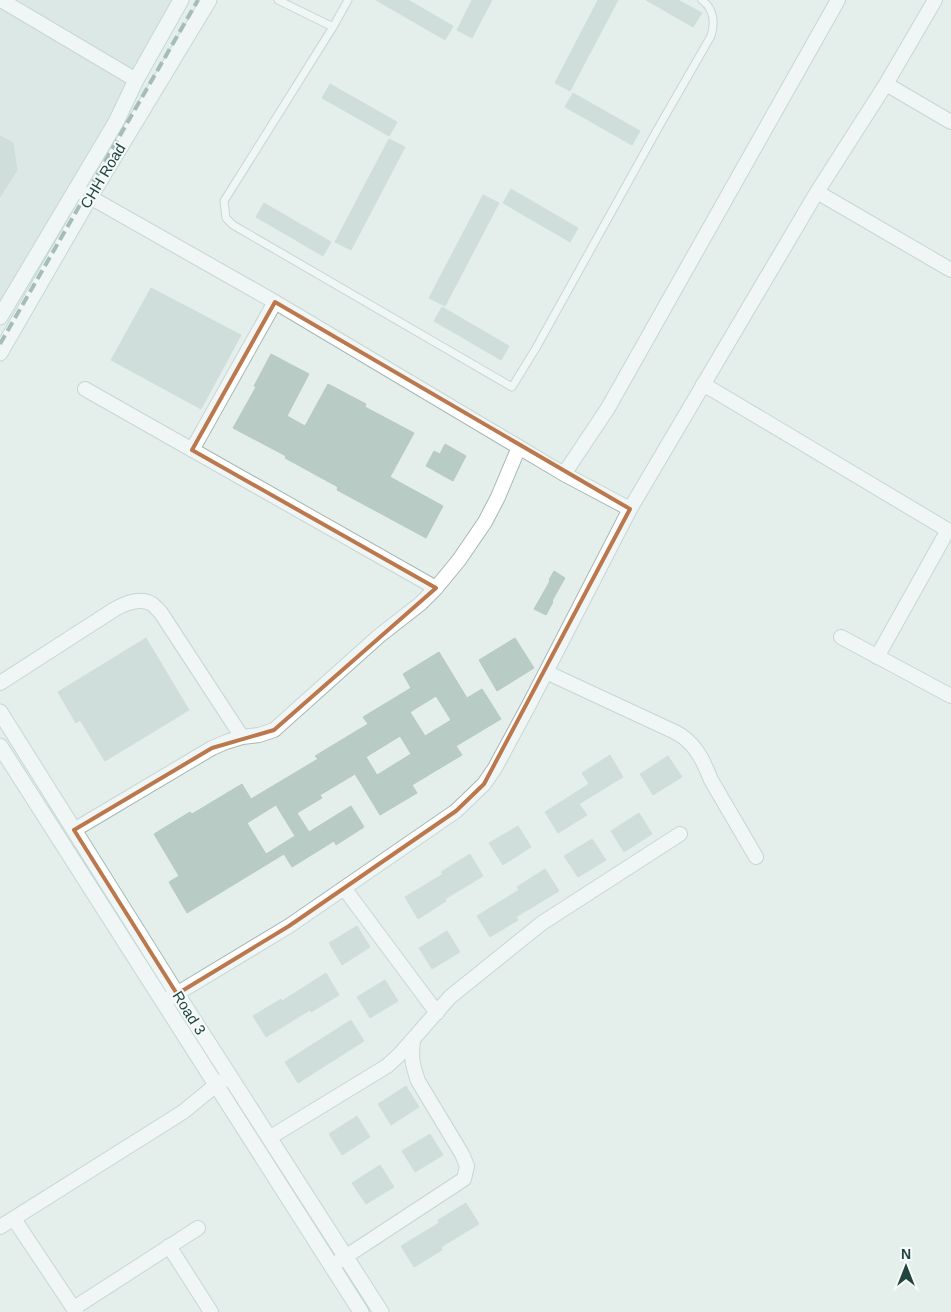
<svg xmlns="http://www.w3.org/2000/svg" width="951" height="1312" font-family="Arial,sans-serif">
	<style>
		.built { fill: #d2e0db }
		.building { fill: #b9cbc5; stroke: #b6cac4; fill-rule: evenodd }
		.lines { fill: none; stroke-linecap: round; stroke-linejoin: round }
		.lane-casing { stroke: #a6b8b4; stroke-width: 9 }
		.street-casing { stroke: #a6b8b4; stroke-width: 16 }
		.secondary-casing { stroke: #a1bcb6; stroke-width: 17 }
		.lane { stroke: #fff; stroke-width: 7 }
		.street { stroke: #fff; stroke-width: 14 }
		.secondary { stroke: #fff; stroke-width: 15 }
		.rail { stroke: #5c7f79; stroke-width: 4; stroke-dasharray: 10 5; stroke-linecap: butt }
		.marked { fill: none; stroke: #bc784d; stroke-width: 4; stroke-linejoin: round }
		.labels { text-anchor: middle; stroke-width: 4; stroke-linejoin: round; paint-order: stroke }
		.street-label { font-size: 15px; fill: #21443e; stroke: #f6fbf9 }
	</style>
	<rect width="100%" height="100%" fill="#e4efec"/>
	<path class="built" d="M 0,0 L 175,0 L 0,309 Z"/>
	<path class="building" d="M 376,0 L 408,0 L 453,26 L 445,40 Z
		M 472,0 L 492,0 L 472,38 L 457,30 Z
		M 598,0 L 618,0 L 570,91 L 555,83 Z
		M 646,0 L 678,0 L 702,13 L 693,27 Z
		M 330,84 L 397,122 L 389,136 L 322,98 Z
		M 573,93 L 640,131 L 632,145 L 565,107 Z
		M 0,136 L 13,143 L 17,170 L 0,197 Z
		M 389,139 L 405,147 L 351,250 L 335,242 Z
		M 511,189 L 578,228 L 570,242 L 503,203 Z
		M 483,195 L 499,203 L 445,306 L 429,298 Z
		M 264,203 L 331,242 L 323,256 L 256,217 Z
		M 151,288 L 241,335 L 201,409 L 111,360 Z
		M 442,307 L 509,346 L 501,360 L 434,321 Z
		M 271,354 L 309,374 L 287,416 L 305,426 L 328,384 L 366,404 L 365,407 L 414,433 L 390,477 L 443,506 L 426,538 L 337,490 L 338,487 L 285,458 L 286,456 L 233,428 L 256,387 L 254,386 Z
		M 445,444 L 466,456 L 453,481 L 426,466 L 434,451 L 440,454 Z
		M 554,571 L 565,578 L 552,601 L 553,602 L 546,615 L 534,609 L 550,581 L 549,580 Z
		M 146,638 L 189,710 L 105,761 L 80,720 L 76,723 L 58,692 Z
		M 515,638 L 534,668 L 497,691 L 479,660 Z
		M 439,652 L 467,698 L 482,689 L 501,719 L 456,746 L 462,755 L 412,785 L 417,793 L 380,815 L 355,774 L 320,795 L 322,798 L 297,813 L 309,832 L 351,806 L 364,827 L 336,845 L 334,841 L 292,867 L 284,854 L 187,913 L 169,882 L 179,876 L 154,834 L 190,812 L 192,814 L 242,784 L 251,799 L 318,759 L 315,756 L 368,724 L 363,717 L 411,688 L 403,674 ZM 436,696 L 451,720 L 425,736 L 410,712 ZM 400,736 L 411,754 L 377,775 L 366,757 ZM 276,805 L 295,836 L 266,854 L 247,823 Z
		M 610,755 L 623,777 L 579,804 L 587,815 L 558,833 L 545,812 L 589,784 L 582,773 Z
		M 668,756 L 682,777 L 653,795 L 640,774 Z
		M 639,813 L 652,834 L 624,852 L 611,831 Z
		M 518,826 L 531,847 L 503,865 L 489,843 Z
		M 592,839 L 606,860 L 578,877 L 564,856 Z
		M 470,854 L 483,876 L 445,899 L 446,901 L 418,919 L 405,897 L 443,874 L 441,872 Z
		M 545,869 L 559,891 L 516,917 L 518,920 L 490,937 L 477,916 L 519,890 L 517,887 Z
		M 357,926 L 370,947 L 342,965 L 329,943 Z
		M 447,931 L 460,952 L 432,969 L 419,948 Z
		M 326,973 L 339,995 L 311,1012 L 310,1010 L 266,1037 L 253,1016 L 281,999 L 282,1001 Z
		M 385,980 L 398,1001 L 370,1018 L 357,997 Z
		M 351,1020 L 364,1041 L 298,1083 L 285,1062 Z
		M 406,1086 L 419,1107 L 391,1125 L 378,1104 Z
		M 357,1116 L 370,1137 L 342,1155 L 329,1134 Z
		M 430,1134 L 443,1155 L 415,1172 L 402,1151 Z
		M 380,1165 L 394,1187 L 366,1204 L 352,1183 Z
		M 466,1203 L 479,1224 L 441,1247 L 442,1250 L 414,1267 L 401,1246 L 439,1223 L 438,1220 Z"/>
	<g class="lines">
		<defs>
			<path id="lane" d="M 278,0 L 333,27
				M 348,0 L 333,27 L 224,201 L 226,218 L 233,225 L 512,387 L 536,348 L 657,130 L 711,36 C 715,23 714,9 702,0"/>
			<path id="street" d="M 1,0 L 136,80
				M 886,84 L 951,122
				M 81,192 L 275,302 L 564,474 L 630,509 L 817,192 L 886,84 L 935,0
				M 817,192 L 951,270
				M 703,384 L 951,532
				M 85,389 L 436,588
				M 192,450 L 275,302
				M 564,474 L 608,408 L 838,0
				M 841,637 L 951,696
				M 877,657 L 948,530
				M 546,672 L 675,732 C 695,742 703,760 711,780 L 756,857
				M 0,683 L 115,609 C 126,603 140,597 152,604 C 155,606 158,610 161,613 L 242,737
				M 74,830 L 212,748 L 226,742 L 242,737 L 259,735 L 274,730 L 379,636 L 420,604 L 436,588 L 459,560 L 485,522 L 498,497 L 519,447
				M 344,888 L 437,1013
				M 163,1002 L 289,926 L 456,811 L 484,784 L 495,768 L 529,705 L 630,509
				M 269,1138 L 387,1066 L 399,1055 L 450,997 L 542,923 L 680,834
				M 14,1219 L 76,1312
				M 0,1227 L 183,1112 L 216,1085 L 230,1076
				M 169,1246 L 211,1312
				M 336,1263 L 464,1179 L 467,1166 L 462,1154 L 418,1081 C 412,1063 411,1058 413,1040
				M 74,1308 L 198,1228"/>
			<path id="secondary" d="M 0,317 L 116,122 L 136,80 L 181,0
				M 0,353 L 90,197 L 209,0
				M 0,712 L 177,994 L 381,1312
				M 0,746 L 361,1312"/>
		</defs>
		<use href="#lane" class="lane-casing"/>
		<use href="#street" class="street-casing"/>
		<use href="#secondary" class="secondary-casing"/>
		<use href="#lane" class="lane"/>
		<use href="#street" class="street"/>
		<use href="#secondary" class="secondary"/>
		<path class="rail" d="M 0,344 L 198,0"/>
	</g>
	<path d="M0 0H951V1312H0ZM 275,302 L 630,509 L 484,784 L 456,811 L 289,926 L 177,994 L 74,830 L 212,748 L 274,730 L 436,588 L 192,450 Z" fill="#e4efec" fill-opacity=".55" fill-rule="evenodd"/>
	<path class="marked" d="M 275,302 L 630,509 L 484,784 L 456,811 L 289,926 L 177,994 L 74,830 L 212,748 L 274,730 L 436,588 L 192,450 Z"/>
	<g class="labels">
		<g class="street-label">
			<text transform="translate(103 176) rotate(-59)" y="5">CHH Road</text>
			<text transform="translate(189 1013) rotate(58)" y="5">Road 3</text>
		</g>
	</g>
	<g transform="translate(906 1267)" stroke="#f6fbf9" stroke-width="4" paint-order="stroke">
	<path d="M0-4L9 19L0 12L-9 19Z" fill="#21443e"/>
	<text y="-8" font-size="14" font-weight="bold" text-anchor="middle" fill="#21443e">N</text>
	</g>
</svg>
